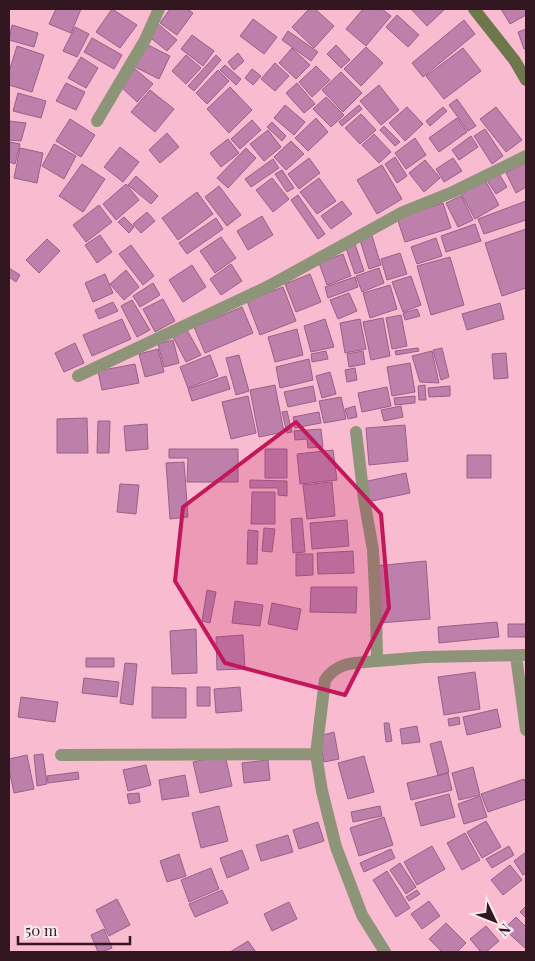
<svg xmlns="http://www.w3.org/2000/svg" width="535" height="961" font-family="'Playfair Display',serif">
	<style>
		.building { fill: #bc80aa; stroke: #996089 }
		.lines { fill: none; stroke-linecap: round; stroke-linejoin: round }
		.street { stroke: #8d9477; stroke-width: 12 }
		.secondary { stroke: #6e764c; stroke-width: 12 }
		.marked { fill: #c2185b; fill-opacity: 0.2; stroke: #c2185b; stroke-width: 4; stroke-linejoin: round }
	</style>
	<rect width="100%" height="100%" fill="#f8bbcf"/>
	<path class="building" d="M 56,9 L 81,9 L 71,33 L 49,24 Z
		M 112,9 L 137,25 L 120,48 L 96,32 Z
		M 170,9 L 187,9 L 193,13 L 177,35 L 160,23 Z
		M 309,9 L 315,9 L 334,26 L 314,48 L 292,27 Z
		M 363,9 L 382,9 L 391,16 L 366,46 L 346,29 Z
		M 411,9 L 445,9 L 427,26 Z
		M 501,9 L 526,9 L 526,15 L 510,24 Z
		M 397,15 L 419,35 L 408,47 L 386,27 Z
		M 253,19 L 277,37 L 264,54 L 240,36 Z
		M 464,20 L 475,34 L 423,77 L 412,63 Z
		M 157,23 L 177,40 L 167,51 L 147,35 Z
		M 12,25 L 38,33 L 34,47 L 9,40 Z
		M 75,27 L 89,34 L 77,57 L 63,51 Z
		M 526,29 L 526,49 L 524,49 L 518,32 Z
		M 288,31 L 318,52 L 311,61 L 282,40 Z
		M 192,35 L 214,51 L 203,66 L 181,49 Z
		M 92,38 L 122,55 L 114,69 L 84,52 Z
		M 144,43 L 170,56 L 159,79 L 133,66 Z
		M 336,45 L 350,60 L 341,68 L 327,54 Z
		M 17,46 L 44,55 L 32,92 L 9,85 L 9,72 Z
		M 366,47 L 383,63 L 361,86 L 344,69 Z
		M 292,48 L 310,65 L 296,79 L 279,63 Z
		M 463,48 L 481,71 L 444,99 L 426,76 Z
		M 238,53 L 244,61 L 234,70 L 228,62 Z
		M 186,55 L 201,68 L 186,84 L 172,71 Z
		M 216,55 L 221,60 L 194,91 L 188,86 Z
		M 81,57 L 98,68 L 86,88 L 68,78 Z
		M 275,63 L 289,76 L 275,91 L 261,79 Z
		M 225,65 L 241,79 L 236,85 L 220,70 Z
		M 316,66 L 330,80 L 312,97 L 299,82 Z
		M 135,69 L 153,84 L 137,102 L 120,86 Z
		M 252,69 L 261,76 L 253,85 L 245,78 Z
		M 218,70 L 229,81 L 207,104 L 196,93 Z
		M 341,72 L 362,93 L 343,112 L 322,90 Z
		M 66,83 L 85,92 L 76,110 L 56,101 Z
		M 297,83 L 315,104 L 304,113 L 286,93 Z
		M 379,85 L 399,110 L 381,125 L 360,101 Z
		M 230,87 L 252,110 L 229,133 L 207,109 Z
		M 150,90 L 174,109 L 155,132 L 131,112 Z
		M 18,93 L 46,101 L 41,118 L 13,111 Z
		M 326,97 L 344,115 L 331,127 L 313,109 Z
		M 457,99 L 476,126 L 468,131 L 449,105 Z
		M 285,105 L 305,122 L 294,135 L 274,118 Z
		M 359,105 L 362,109 L 342,126 L 339,122 Z
		M 407,107 L 423,124 L 405,141 L 389,123 Z
		M 443,107 L 447,111 L 430,126 L 426,121 Z
		M 496,107 L 522,140 L 506,152 L 480,119 Z
		M 361,114 L 376,130 L 360,144 L 345,128 Z
		M 316,118 L 328,132 L 308,151 L 295,138 Z
		M 457,118 L 467,132 L 439,152 L 429,138 Z
		M 70,119 L 95,135 L 81,157 L 56,141 Z
		M 252,120 L 261,130 L 240,149 L 231,139 Z
		M 9,121 L 26,123 L 21,141 L 9,140 Z
		M 272,122 L 286,136 L 282,141 L 267,127 Z
		M 384,126 L 400,142 L 395,146 L 380,130 Z
		M 485,129 L 503,156 L 492,164 L 474,136 Z
		M 268,130 L 281,147 L 264,161 L 250,144 Z
		M 167,133 L 179,147 L 160,163 L 149,150 Z
		M 374,134 L 391,152 L 379,163 L 362,145 Z
		M 471,136 L 478,147 L 459,160 L 452,150 Z
		M 415,138 L 426,155 L 406,169 L 395,153 Z
		M 228,139 L 239,153 L 221,167 L 210,153 Z
		M 291,141 L 304,154 L 286,170 L 274,157 Z
		M 10,142 L 20,144 L 15,164 L 9,162 Z
		M 54,144 L 76,156 L 64,179 L 42,166 Z
		M 120,147 L 139,162 L 123,182 L 104,167 Z
		M 20,148 L 43,153 L 37,183 L 14,178 Z
		M 246,148 L 256,158 L 228,188 L 217,178 Z
		M 395,157 L 407,176 L 397,183 L 385,164 Z
		M 309,158 L 320,173 L 299,189 L 288,174 Z
		M 453,158 L 462,171 L 444,182 L 436,169 Z
		M 273,159 L 279,168 L 251,187 L 245,179 Z
		M 425,160 L 440,178 L 424,192 L 409,173 Z
		M 526,162 L 526,187 L 516,193 L 506,173 Z
		M 82,164 L 105,179 L 83,212 L 59,196 Z
		M 382,165 L 402,199 L 377,214 L 357,180 Z
		M 282,170 L 294,188 L 287,192 L 275,174 Z
		M 498,172 L 507,187 L 496,194 L 486,179 Z
		M 136,176 L 158,196 L 151,204 L 128,185 Z
		M 272,178 L 289,199 L 273,212 L 256,190 Z
		M 319,178 L 336,201 L 317,214 L 300,192 Z
		M 485,180 L 499,205 L 475,219 L 461,194 Z
		M 126,184 L 139,200 L 116,220 L 103,204 Z
		M 219,186 L 241,215 L 227,226 L 205,197 Z
		M 197,192 L 213,214 L 178,240 L 162,218 Z
		M 298,195 L 325,234 L 318,239 L 291,200 Z
		M 461,196 L 473,220 L 458,227 L 446,203 Z
		M 342,201 L 352,214 L 331,229 L 321,216 Z
		M 526,201 L 526,220 L 484,234 L 478,219 Z
		M 443,203 L 451,228 L 405,242 L 397,218 Z
		M 99,205 L 112,222 L 86,242 L 73,225 Z
		M 147,212 L 155,221 L 141,233 L 133,224 Z
		M 262,216 L 273,235 L 248,250 L 237,231 Z
		M 124,217 L 134,227 L 129,233 L 118,222 Z
		M 216,218 L 223,229 L 187,254 L 179,243 Z
		M 475,224 L 481,241 L 446,252 L 441,236 Z
		M 526,229 L 526,288 L 502,296 L 485,243 Z
		M 100,235 L 112,252 L 97,263 L 85,245 Z
		M 372,236 L 381,265 L 369,269 L 360,240 Z
		M 221,237 L 236,258 L 215,273 L 200,251 Z
		M 436,238 L 442,256 L 417,264 L 411,247 Z
		M 47,239 L 60,251 L 39,273 L 26,260 Z
		M 355,244 L 364,271 L 355,274 L 346,248 Z
		M 131,245 L 154,276 L 143,285 L 119,254 Z
		M 400,253 L 407,274 L 387,280 L 381,259 Z
		M 343,254 L 351,276 L 327,285 L 319,263 Z
		M 450,257 L 464,305 L 431,315 L 417,266 Z
		M 231,264 L 242,281 L 221,295 L 210,279 Z
		M 192,265 L 206,287 L 183,302 L 169,280 Z
		M 9,268 L 20,275 L 16,282 L 9,277 Z
		M 379,268 L 384,283 L 362,292 L 356,276 Z
		M 126,270 L 139,287 L 124,300 L 110,284 Z
		M 105,274 L 113,293 L 93,302 L 85,283 Z
		M 310,274 L 321,302 L 296,312 L 285,284 Z
		M 411,276 L 421,305 L 403,312 L 392,282 Z
		M 355,277 L 358,287 L 328,298 L 325,287 Z
		M 153,283 L 160,295 L 140,307 L 133,296 Z
		M 390,285 L 397,309 L 370,318 L 363,293 Z
		M 283,287 L 296,321 L 260,335 L 247,301 Z
		M 349,293 L 357,311 L 338,319 L 330,300 Z
		M 163,299 L 175,321 L 155,332 L 143,309 Z
		M 132,300 L 150,330 L 137,337 L 121,306 Z
		M 113,302 L 118,311 L 99,319 L 95,310 Z
		M 500,303 L 504,319 L 467,330 L 462,314 Z
		M 242,307 L 253,333 L 205,353 L 194,327 Z
		M 417,309 L 420,316 L 405,320 L 403,313 Z
		M 401,315 L 407,346 L 392,349 L 386,318 Z
		M 383,318 L 390,356 L 371,360 L 363,322 Z
		M 122,319 L 131,339 L 92,356 L 83,335 Z
		M 325,319 L 334,347 L 311,352 L 304,326 Z
		M 360,319 L 366,349 L 345,353 L 340,323 Z
		M 297,329 L 303,355 L 275,362 L 268,337 Z
		M 187,330 L 201,355 L 186,362 L 173,337 Z
		M 173,340 L 179,363 L 164,367 L 158,344 Z
		M 75,343 L 84,363 L 64,372 L 55,353 Z
		M 418,348 L 419,351 L 396,355 L 395,351 Z
		M 442,348 L 449,377 L 441,380 L 433,350 Z
		M 158,349 L 164,372 L 145,377 L 139,354 Z
		M 326,351 L 328,359 L 312,362 L 311,354 Z
		M 363,351 L 365,364 L 349,367 L 347,354 Z
		M 432,351 L 439,383 L 420,382 L 412,356 Z
		M 506,353 L 508,378 L 494,379 L 492,354 Z
		M 210,355 L 218,376 L 188,388 L 180,367 Z
		M 239,355 L 249,391 L 236,395 L 226,358 Z
		M 309,359 L 313,380 L 280,388 L 276,367 Z
		M 410,363 L 415,392 L 392,396 L 387,367 Z
		M 135,364 L 139,383 L 102,390 L 98,371 Z
		M 355,368 L 357,380 L 347,382 L 345,370 Z
		M 330,372 L 336,394 L 322,398 L 316,376 Z
		M 226,376 L 230,389 L 192,401 L 188,389 Z
		M 275,385 L 284,432 L 259,437 L 250,390 Z
		M 425,385 L 426,400 L 419,400 L 418,386 Z
		M 313,386 L 316,401 L 288,407 L 284,392 Z
		M 450,386 L 450,396 L 429,397 L 428,388 Z
		M 387,387 L 391,406 L 362,412 L 358,393 Z
		M 248,396 L 256,433 L 231,439 L 222,402 Z
		M 415,396 L 415,403 L 395,405 L 394,398 Z
		M 341,397 L 346,419 L 324,423 L 319,401 Z
		M 355,406 L 357,417 L 348,419 L 345,409 Z
		M 401,406 L 403,417 L 384,421 L 381,410 Z
		M 287,411 L 292,432 L 287,433 L 282,412 Z
		M 319,412 L 321,423 L 295,428 L 293,417 Z
		M 87,418 L 88,453 L 57,453 L 57,419 Z
		M 98,421 L 110,421 L 109,453 L 97,453 Z
		M 147,424 L 148,449 L 126,451 L 124,426 Z
		M 405,425 L 408,461 L 369,465 L 366,428 Z
		M 321,429 L 323,447 L 308,448 L 307,439 L 295,440 L 294,431 Z
		M 169,449 L 238,449 L 238,482 L 187,482 L 188,458 L 169,458 Z
		M 265,449 L 287,449 L 287,478 L 265,478 Z
		M 333,450 L 337,480 L 300,484 L 297,454 Z
		M 467,455 L 491,455 L 491,478 L 467,478 Z
		M 184,462 L 188,517 L 170,519 L 166,463 Z
		M 406,473 L 410,493 L 367,502 L 363,482 Z
		M 250,480 L 287,481 L 287,496 L 278,495 L 278,488 L 250,488 Z
		M 332,482 L 335,516 L 307,519 L 303,485 Z
		M 120,484 L 139,485 L 136,514 L 117,512 Z
		M 252,492 L 275,492 L 275,524 L 251,524 Z
		M 302,518 L 305,552 L 293,553 L 291,519 Z
		M 347,520 L 349,546 L 312,549 L 310,523 Z
		M 264,528 L 275,529 L 272,552 L 262,551 Z
		M 248,530 L 258,531 L 257,564 L 247,564 Z
		M 353,551 L 354,573 L 318,574 L 317,553 Z
		M 296,554 L 313,554 L 313,575 L 296,576 Z
		M 426,561 L 430,619 L 379,623 L 375,566 Z
		M 311,587 L 357,587 L 356,613 L 310,612 Z
		M 207,590 L 216,592 L 210,623 L 202,621 Z
		M 235,601 L 263,605 L 260,626 L 232,623 Z
		M 272,603 L 301,609 L 297,630 L 268,624 Z
		M 497,622 L 499,637 L 439,643 L 438,627 Z
		M 508,624 L 526,624 L 526,637 L 508,637 Z
		M 196,629 L 197,673 L 172,674 L 170,631 Z
		M 243,635 L 245,669 L 217,670 L 216,637 Z
		M 86,658 L 114,658 L 114,667 L 86,667 Z
		M 125,663 L 137,664 L 133,705 L 120,703 Z
		M 475,672 L 480,709 L 444,715 L 438,677 Z
		M 84,678 L 119,682 L 117,697 L 82,693 Z
		M 152,687 L 186,688 L 186,718 L 152,718 Z
		M 197,687 L 210,687 L 210,706 L 197,706 Z
		M 240,687 L 242,711 L 216,713 L 214,689 Z
		M 21,697 L 58,702 L 55,722 L 18,717 Z
		M 497,709 L 501,727 L 467,735 L 463,717 Z
		M 459,717 L 460,724 L 449,726 L 448,719 Z
		M 384,723 L 389,723 L 392,741 L 386,742 Z
		M 417,726 L 420,742 L 402,744 L 400,729 Z
		M 334,732 L 339,759 L 324,762 L 319,736 Z
		M 441,741 L 449,772 L 438,776 L 430,744 Z
		M 43,754 L 47,784 L 37,786 L 34,755 Z
		M 27,755 L 34,789 L 14,793 L 9,769 L 9,759 Z
		M 225,755 L 232,786 L 200,793 L 193,762 Z
		M 364,756 L 374,792 L 348,799 L 338,763 Z
		M 268,760 L 270,780 L 244,783 L 242,763 Z
		M 146,765 L 151,785 L 128,791 L 123,770 Z
		M 473,767 L 480,795 L 459,800 L 452,773 Z
		M 78,772 L 79,779 L 48,783 L 47,776 Z
		M 448,773 L 452,790 L 411,800 L 407,783 Z
		M 185,775 L 189,796 L 162,800 L 159,780 Z
		M 524,779 L 526,784 L 526,799 L 488,812 L 481,794 Z
		M 139,793 L 140,802 L 129,804 L 127,794 Z
		M 449,794 L 455,817 L 421,826 L 415,803 Z
		M 480,796 L 487,817 L 464,824 L 458,804 Z
		M 219,806 L 228,841 L 201,848 L 192,813 Z
		M 380,806 L 382,816 L 353,822 L 351,812 Z
		M 384,817 L 393,845 L 359,856 L 350,828 Z
		M 486,821 L 501,847 L 482,858 L 467,832 Z
		M 318,822 L 324,841 L 299,849 L 293,830 Z
		M 465,833 L 480,860 L 462,870 L 447,843 Z
		M 288,835 L 293,852 L 261,861 L 256,845 Z
		M 432,846 L 445,869 L 417,885 L 404,862 Z
		M 509,846 L 514,855 L 492,868 L 486,859 Z
		M 391,849 L 395,858 L 364,872 L 360,863 Z
		M 242,850 L 249,869 L 227,878 L 220,858 Z
		M 526,852 L 526,873 L 523,875 L 514,861 Z
		M 179,854 L 186,876 L 167,882 L 160,861 Z
		M 400,863 L 416,887 L 406,894 L 390,870 Z
		M 510,865 L 522,880 L 503,895 L 491,880 Z
		M 211,868 L 219,889 L 189,902 L 181,880 Z
		M 387,871 L 410,908 L 396,917 L 373,880 Z
		M 222,890 L 228,903 L 195,917 L 189,904 Z
		M 417,890 L 420,894 L 409,901 L 406,897 Z
		M 117,899 L 130,925 L 109,936 L 96,910 Z
		M 429,901 L 440,916 L 422,929 L 411,914 Z
		M 289,902 L 297,919 L 272,931 L 264,914 Z
		M 526,906 L 526,918 L 520,912 Z
		M 516,917 L 526,927 L 526,949 L 504,929 Z
		M 446,923 L 466,943 L 457,952 L 442,952 L 429,939 Z
		M 486,926 L 499,941 L 486,952 L 481,952 L 470,939 Z
		M 104,929 L 112,948 L 102,952 L 98,952 L 91,935 Z
		M 248,941 L 256,952 L 230,952 Z"/>
	<g class="lines">
		<path class="street" d="M 97,121 L 145,40 L 159,9
			M 78,376 L 267,287 L 403,212 L 453,192 L 526,156
			M 356,432 L 364,499 L 373,550 L 376,611 L 377,661 C 356,663 338,661 325,680 L 316,754 L 322,791 L 336,847 L 362,915 L 385,952
			M 516,656 L 526,730
			M 377,661 L 425,657 L 526,655
			M 61,755 L 316,754"/>
		<path class="secondary" d="M 474,9 L 515,61 L 526,80"/>
	</g>
	<path class="marked" d="M 296,422 L 381,514 L 389,608 L 345,695 L 225,663 L 175,581 L 183,507 Z"/>
	<rect width="535" height="961" fill="none" stroke="#321721" stroke-width="20"/>
	<g transform="translate(495 921) rotate(133)" stroke="#fbebf0" stroke-width="4" paint-order="stroke">
	<path d="M0-4L9 19L0 12L-9 19Z" fill="#321721"/>
	<text y="-8" font-size="14" font-weight="bold" text-anchor="middle" fill="#321721">N</text>
	</g>
	<path d="M18 936v8h112v-8" fill="none" stroke="#321721" stroke-width="2.5"/>
	<text x="25" y="936" font-size="15" fill="#321721" stroke="#fbebf0" stroke-width="4" paint-order="stroke">50 m</text>
</svg>
